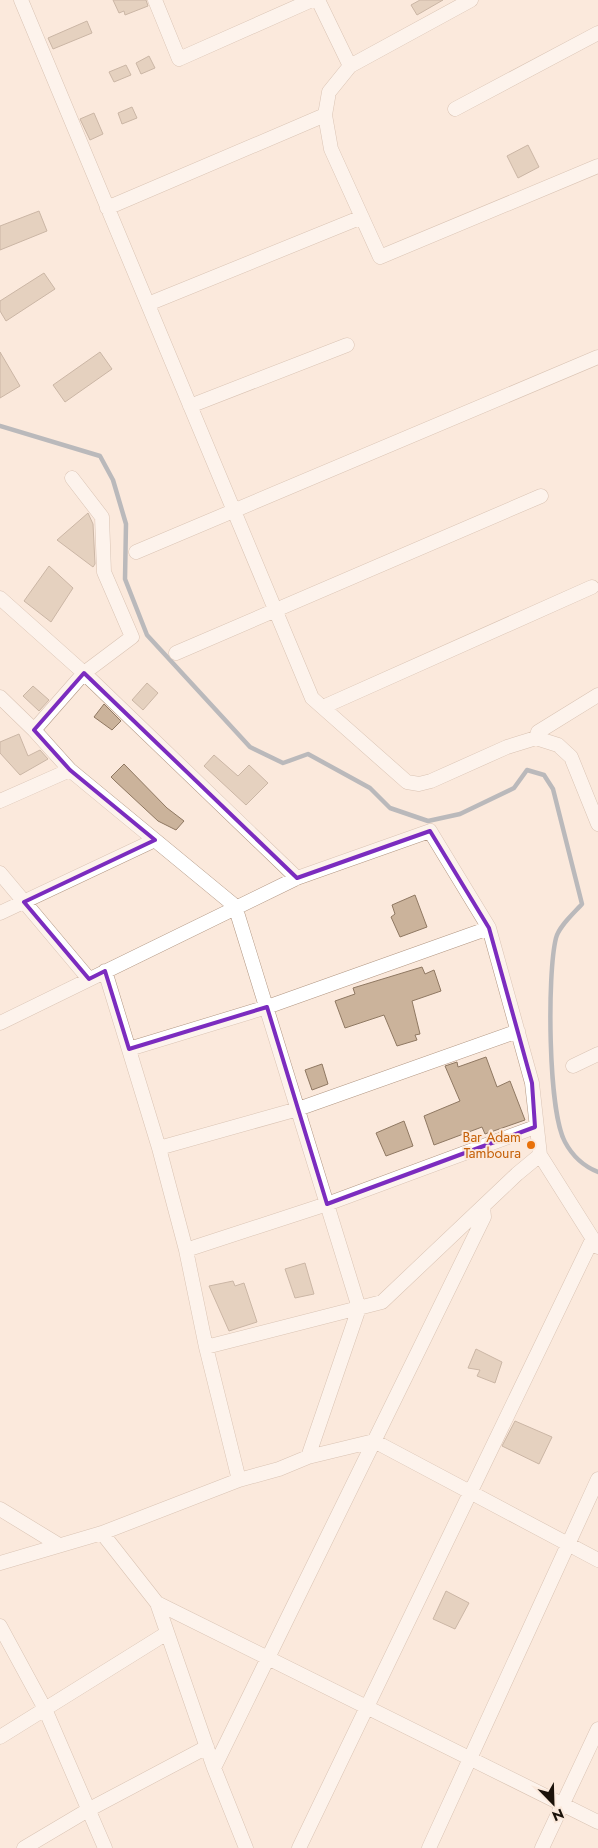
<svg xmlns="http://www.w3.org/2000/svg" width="598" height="1848" font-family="Jost,sans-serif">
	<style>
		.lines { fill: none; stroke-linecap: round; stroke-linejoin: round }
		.stream { stroke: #6c7f93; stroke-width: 4.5 }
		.building { fill: #cbb39b; stroke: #8f7862 }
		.minor-casing { stroke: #b19682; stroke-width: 15 }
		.minor { stroke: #fff; stroke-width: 14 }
		.marked { fill: none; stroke: #7b2cbf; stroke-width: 4; stroke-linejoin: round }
		.food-dot { fill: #e8710a; stroke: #fbe9dc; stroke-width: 2 }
		.labels { text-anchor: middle; stroke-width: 4; stroke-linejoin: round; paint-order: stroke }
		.food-label { font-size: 14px; fill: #c56008; stroke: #fbe9dc; text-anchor: end }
	</style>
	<rect width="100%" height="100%" fill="#fbe9dc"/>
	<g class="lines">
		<path class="stream" d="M 0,426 L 100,456 L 113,480 L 126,524 L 125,579 L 147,635 L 250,747 L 283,763 L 308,754 L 370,788 L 390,808 L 428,821 L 460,814 L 514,788 L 527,770 L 544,775 L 553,789 L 582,904 C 574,913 559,926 556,938 C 547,974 548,1111 565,1142 C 573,1157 583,1166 598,1172"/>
	</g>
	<path class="building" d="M 113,0 L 146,0 L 148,6 L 125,15 L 124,11 L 119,13 Z
		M 420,0 L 443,0 L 417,15 L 411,5 Z
		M 87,21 L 92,33 L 53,49 L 48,38 Z
		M 149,56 L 155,68 L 141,74 L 136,63 Z
		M 126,65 L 131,75 L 114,82 L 109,72 Z
		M 132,107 L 137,118 L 122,124 L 118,113 Z
		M 94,113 L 103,134 L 90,140 L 80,119 Z
		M 528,145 L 539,167 L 518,178 L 507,156 Z
		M 39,211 L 47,231 L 0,250 L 0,226 Z
		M 44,273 L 55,289 L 6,321 L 0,311 L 0,301 Z
		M 0,352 L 20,386 L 0,398 Z
		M 100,352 L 112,369 L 65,402 L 53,385 Z
		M 88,513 L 93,524 L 95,564 L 93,567 L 57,540 Z
		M 49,566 L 73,588 L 51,622 L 24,601 Z
		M 147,683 L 158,693 L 143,710 L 132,700 Z
		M 33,686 L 49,700 L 39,711 L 23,696 Z
		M 104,704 L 121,721 L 112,730 L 94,717 Z
		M 19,734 L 28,756 L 40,750 L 48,759 L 20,775 L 0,753 L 0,742 Z
		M 214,755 L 238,776 L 249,765 L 268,783 L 246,805 L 204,766 Z
		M 124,764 L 167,808 L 184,821 L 176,830 L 158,821 L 115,781 L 111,777 Z
		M 415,895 L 427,927 L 400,937 L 391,917 L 395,914 L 392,905 Z
		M 422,967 L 425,974 L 434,970 L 441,991 L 412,1001 L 420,1034 L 415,1035 L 417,1040 L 397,1046 L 384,1015 L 345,1028 L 335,1001 L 355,994 L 353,988 Z
		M 486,1057 L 497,1087 L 510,1081 L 525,1120 L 485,1134 L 482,1127 L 434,1145 L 424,1116 L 460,1101 L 445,1066 L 457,1062 L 458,1067 Z
		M 322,1064 L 328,1084 L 312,1090 L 305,1070 Z
		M 404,1121 L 413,1146 L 386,1156 L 376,1133 Z
		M 305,1263 L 314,1294 L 295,1298 L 285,1269 Z
		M 233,1281 L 235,1286 L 244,1283 L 257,1322 L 229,1331 L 209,1286 Z
		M 476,1349 L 502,1362 L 495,1383 L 477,1376 L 480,1370 L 468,1368 Z
		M 515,1421 L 552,1437 L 539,1464 L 502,1446 Z
		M 446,1591 L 469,1603 L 455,1629 L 433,1619 Z"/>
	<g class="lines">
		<defs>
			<path id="minor" d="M 21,0 L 312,698 L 407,782 L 419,784 L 431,781 L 507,747 L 536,738 L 558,745 L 571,757 L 598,824
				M 155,0 L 179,59 L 312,0
				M 318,0 L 350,66
				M 471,0 L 350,66 L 329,92 L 325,115 L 331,149 L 380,257 L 598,166
				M 455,109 L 598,33
				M 107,208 L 325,115
				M 148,304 L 362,217
				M 190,406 L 347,345
				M 136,552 L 598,357
				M 0,598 L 84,673 L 297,878
				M 176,653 L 541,496
				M 0,697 L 34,730 L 70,770 L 235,906 L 359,1308 L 308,1457
				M 323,707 L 592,587
				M 34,730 L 84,673 L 132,637 L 104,572 L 102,517 L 72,478
				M 536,738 L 538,732 L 598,695
				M 0,801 L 70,770
				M 0,873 L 89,979
				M 0,913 L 155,840
				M 105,971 L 159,1148 L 186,1250 L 206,1347 L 239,1480
				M 0,1023 L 297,878 L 430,831 L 489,928 L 532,1083 L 540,1155 L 598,1247
				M 129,1049 L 267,1007 L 489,928
				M 573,1066 L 598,1054
				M 159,1148 L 298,1109 L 518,1031
				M 186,1250 L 327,1204 L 535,1127
				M 206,1347 L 382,1302 L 517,1174 L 540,1155
				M 0,1509 L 59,1545
				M 102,1533 L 157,1603 L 214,1768 L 246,1848
				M 0,1563 L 102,1533 L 239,1480 L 279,1469 L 308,1457 L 374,1441 L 598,1560
				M 157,1603 L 598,1822
				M 0,1626 L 45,1709 L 105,1848
				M 0,1737 L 167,1633
				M 214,1768 L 484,1217 L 483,1207
				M 24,1848 L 88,1810 L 207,1747
				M 299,1848 L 592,1240
				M 429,1848 L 598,1479
				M 542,1848 L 598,1729"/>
		</defs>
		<use href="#minor" class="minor-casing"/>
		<use href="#minor" class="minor"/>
	</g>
	<path d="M0 0H598V1848H0ZM 84,673 L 297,878 L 430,831 L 489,928 L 532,1083 L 535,1127 L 327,1204 L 267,1007 L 129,1049 L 105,971 L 89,979 L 24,902 L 155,840 L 70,770 L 34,730 Z" fill="#fbe9dc" fill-opacity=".55" fill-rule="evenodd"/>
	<path class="marked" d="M 84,673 L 297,878 L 430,831 L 489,928 L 532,1083 L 535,1127 L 327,1204 L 267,1007 L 129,1049 L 105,971 L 89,979 L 24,902 L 155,840 L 70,770 L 34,730 Z"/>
	<circle class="food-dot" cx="531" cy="1145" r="5"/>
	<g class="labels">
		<g class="food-label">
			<text x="521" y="1142">Bar Adam<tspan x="521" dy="16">Tamboura</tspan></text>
		</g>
	</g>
	<g transform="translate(553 1803) rotate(157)" stroke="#fbe9dc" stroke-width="4" paint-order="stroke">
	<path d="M0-4L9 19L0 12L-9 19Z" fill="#1b120a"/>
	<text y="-8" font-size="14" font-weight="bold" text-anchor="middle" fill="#1b120a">N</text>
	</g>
</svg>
